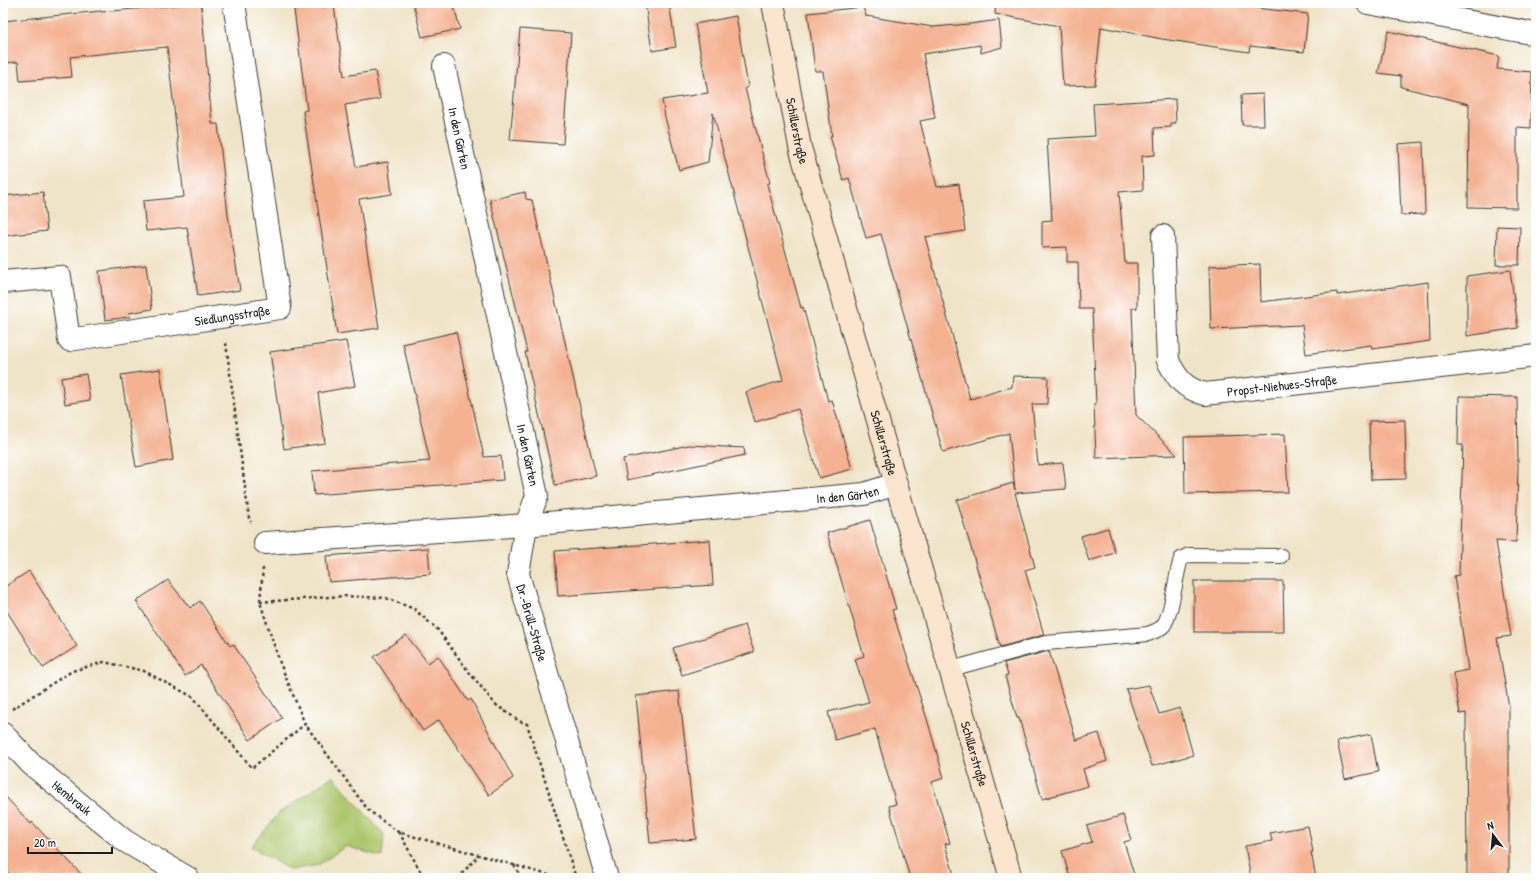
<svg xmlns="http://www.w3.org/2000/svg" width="1539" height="881" font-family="'Patrick Hand',sans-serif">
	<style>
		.green { fill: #acc66b; stroke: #647144 }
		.building { fill: #f4b293 }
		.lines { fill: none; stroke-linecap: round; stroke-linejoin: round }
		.lane-casing { stroke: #3c3a36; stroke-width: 16 }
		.street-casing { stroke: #3c3a36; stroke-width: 24 }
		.secondary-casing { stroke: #3c3a36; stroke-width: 24 }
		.path { stroke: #3c3a36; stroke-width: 2.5; stroke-dasharray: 3 3; stroke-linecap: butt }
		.lane { stroke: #fff; stroke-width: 14 }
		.street { stroke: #fff; stroke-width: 22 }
		.secondary { stroke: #fce5cf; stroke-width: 22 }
		.labels { text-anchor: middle; stroke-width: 3; stroke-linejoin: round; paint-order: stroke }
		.street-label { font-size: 13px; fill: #1c1c1c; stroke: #fff }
	</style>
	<rect width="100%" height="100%" fill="#fff"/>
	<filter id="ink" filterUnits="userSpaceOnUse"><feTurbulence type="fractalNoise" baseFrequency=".025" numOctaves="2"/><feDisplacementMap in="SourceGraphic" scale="8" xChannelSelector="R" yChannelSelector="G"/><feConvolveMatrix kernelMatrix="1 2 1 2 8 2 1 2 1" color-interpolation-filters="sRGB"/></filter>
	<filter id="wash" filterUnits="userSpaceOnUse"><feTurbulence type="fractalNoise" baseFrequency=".012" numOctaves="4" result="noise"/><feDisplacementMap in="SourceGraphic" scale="16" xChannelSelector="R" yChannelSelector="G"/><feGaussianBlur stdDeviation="0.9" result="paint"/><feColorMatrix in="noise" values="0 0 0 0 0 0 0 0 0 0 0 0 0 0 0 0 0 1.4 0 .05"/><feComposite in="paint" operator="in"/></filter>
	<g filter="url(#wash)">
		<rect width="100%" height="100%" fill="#f0e4c8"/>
		<path class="green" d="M 333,776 L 364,812 L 384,834 L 382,857 L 346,846 L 318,865 L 290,870 L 251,847 L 280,812 Z"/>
		<g id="blocks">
			<path class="building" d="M 201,3 L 212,124 L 218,124 L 228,215 L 240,290 L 198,296 L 187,227 L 146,231 L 143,201 L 184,197 L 167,47 L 70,57 L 72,77 L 20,81 L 18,62 L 3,63 L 3,21 L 101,11 L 101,12 Z
				M 413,3 L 441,3 L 441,5 L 454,7 L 460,29 L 422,37 Z
				M 645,3 L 669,3 L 676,47 L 652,51 Z
				M 996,3 L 1257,3 L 1256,8 L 1308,14 L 1304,52 L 1250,46 L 1249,52 L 1162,39 L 1101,27 L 1095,85 L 1063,86 L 1059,26 L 995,14 Z
				M 334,6 L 344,76 L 375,71 L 380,99 L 345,105 L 356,167 L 388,162 L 392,194 L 359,199 L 379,328 L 337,334 L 303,111 L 307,110 L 294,10 Z
				M 863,7 L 866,16 L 933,27 L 970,24 L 999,20 L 1002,47 L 981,53 L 980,45 L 923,54 L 935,118 L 920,121 L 937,187 L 959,184 L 965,231 L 925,237 L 970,399 L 1012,387 L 1013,376 L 1048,377 L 1047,404 L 1032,404 L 1038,465 L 1063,463 L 1066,489 L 1015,493 L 1035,567 L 1025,570 L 1044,635 L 1000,647 L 957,500 L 1013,483 L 1015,490 L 1009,433 L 943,452 L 881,234 L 866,238 L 849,178 L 843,180 L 830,136 L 832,136 L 823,71 L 815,71 L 808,13 Z
				M 736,16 L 748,87 L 745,88 L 770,183 L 767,184 L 801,308 L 803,307 L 828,401 L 832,400 L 852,469 L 819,478 L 798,409 L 755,422 L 746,392 L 783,380 L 713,113 L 708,162 L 679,170 L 665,117 L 662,100 L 708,93 L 695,24 Z
				M 520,29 L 571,33 L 563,144 L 510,140 Z
				M 1388,31 L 1499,56 L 1497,69 L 1532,72 L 1531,128 L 1517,127 L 1517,208 L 1468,207 L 1469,104 L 1401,87 L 1401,76 L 1378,73 Z
				M 1263,94 L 1264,125 L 1242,125 L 1241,95 Z
				M 1175,99 L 1176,123 L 1171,123 L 1171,127 L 1154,128 L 1155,155 L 1142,156 L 1143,190 L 1119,192 L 1125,263 L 1137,263 L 1137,308 L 1132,308 L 1136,415 L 1177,455 L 1096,458 L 1094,404 L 1096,404 L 1092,309 L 1079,309 L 1078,262 L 1067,262 L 1067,247 L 1042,248 L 1042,221 L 1052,220 L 1047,139 L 1095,136 L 1093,104 Z
				M 1423,142 L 1425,214 L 1401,215 L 1398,144 Z
				M 43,192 L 47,231 L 3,236 L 3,196 Z
				M 525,192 L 526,199 L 532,200 L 596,476 L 555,485 L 525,352 L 527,352 L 490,200 Z
				M 1497,226 L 1520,227 L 1519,265 L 1496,265 Z
				M 1260,264 L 1261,302 L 1337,292 L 1337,295 L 1428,282 L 1430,341 L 1372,349 L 1371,345 L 1306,354 L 1302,325 L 1211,329 L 1209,266 Z
				M 146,265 L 152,309 L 129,313 L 130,317 L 105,320 L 99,271 Z
				M 1510,270 L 1518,328 L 1467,336 L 1467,276 Z
				M 456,332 L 484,457 L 501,456 L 503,480 L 314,495 L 312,471 L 430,461 L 403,344 Z
				M 346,341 L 355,386 L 318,393 L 325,443 L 284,449 L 270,352 Z
				M 160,369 L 173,460 L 136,467 L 121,375 Z
				M 86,374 L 90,400 L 65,404 L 61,378 Z
				M 1459,396 L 1517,397 L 1518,467 L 1516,542 L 1496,541 L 1511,636 L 1497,638 L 1509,707 L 1509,878 L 1467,878 L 1466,713 L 1460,714 L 1453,673 L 1468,670 L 1454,576 L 1459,575 L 1463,445 L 1458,445 Z
				M 1405,420 L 1406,479 L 1371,480 L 1369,421 Z
				M 1285,434 L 1288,492 L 1185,494 L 1184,437 Z
				M 689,445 L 744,448 L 745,455 L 627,480 L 623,459 Z
				M 870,520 L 896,609 L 892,610 L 927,719 L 944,778 L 932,782 L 950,843 L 945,844 L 955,878 L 910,878 L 889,806 L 896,804 L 875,729 L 835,740 L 828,712 L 869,702 L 855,659 L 864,656 L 827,533 Z
				M 1108,528 L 1115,553 L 1089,561 L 1081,536 Z
				M 710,540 L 713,585 L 558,596 L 555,551 Z
				M 428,548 L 430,574 L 329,582 L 326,556 Z
				M 29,571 L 77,646 L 43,668 L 3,605 L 3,588 Z
				M 168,580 L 190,608 L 200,601 L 230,646 L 233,644 L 282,718 L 250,740 L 201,665 L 185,676 L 136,601 Z
				M 1194,581 L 1283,581 L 1284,632 L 1194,632 Z
				M 745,625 L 754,652 L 682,675 L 673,648 Z
				M 406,635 L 428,663 L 438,656 L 468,701 L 471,699 L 513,778 L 489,795 L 439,720 L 423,731 L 374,657 Z
				M 1049,651 L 1076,740 L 1099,733 L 1107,761 L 1083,769 L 1088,786 L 1042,799 L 1019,718 L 1017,718 L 1005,676 L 1008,675 L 1004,663 Z
				M 1149,685 L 1159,714 L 1180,708 L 1193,755 L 1152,766 L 1126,689 Z
				M 679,691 L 696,839 L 650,843 L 636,696 Z
				M 1371,734 L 1378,772 L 1345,779 L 1337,741 Z
				M 3,794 L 31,824 L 32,822 L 85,878 L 13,878 L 3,867 Z
				M 1123,815 L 1131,840 L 1124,842 L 1135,878 L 1070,878 L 1062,851 L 1092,842 L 1087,826 Z
				M 1308,826 L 1313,852 L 1311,852 L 1316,878 L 1251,878 L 1245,846 L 1272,841 L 1270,833 Z"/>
		</g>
	</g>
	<g filter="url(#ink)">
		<use href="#blocks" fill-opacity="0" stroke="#3c3a36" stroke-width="1"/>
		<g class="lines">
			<defs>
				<path id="lane" d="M 951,669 L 1046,643 L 1148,634 C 1153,632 1160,630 1164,625 C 1173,610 1175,577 1181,559 L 1189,555 L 1281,556"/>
				<g id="street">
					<path d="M 1368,3 L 1536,34"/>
					<path id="s1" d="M 444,66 L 537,496 L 526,525 L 864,494 L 896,484"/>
					<path id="s2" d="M 1163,236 L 1168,361 C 1178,380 1184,388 1205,394 L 1536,356"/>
					<path id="s3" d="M 3,282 L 60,277 L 69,340 L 280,308 L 234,3"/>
					<path id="s4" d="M 265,543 L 526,525 L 518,574 L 607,878"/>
					<path id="s5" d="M 3,734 L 31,764 L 125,841 L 188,878"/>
				</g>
				<g id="secondary">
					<path id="s6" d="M 773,3 L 800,147 L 896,484 L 1011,878"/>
				</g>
			</defs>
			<use href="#lane" class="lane-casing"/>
			<use href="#street" class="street-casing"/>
			<use href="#secondary" class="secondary-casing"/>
			<path class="path" d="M 226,343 L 249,518 L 251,522
				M 263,568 L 260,602 L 280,663 L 305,724 L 368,810 L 398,832 L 559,878
				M 260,602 L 344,596 L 386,598 L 414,609 L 438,630 L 469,672 L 495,704 L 519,721 L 527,724 L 576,878
				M 12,709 L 72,671 L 104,662 L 144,671 L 193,697 L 252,768 L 305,724
				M 399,832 L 424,878
				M 514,865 L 522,878
				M 458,878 L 479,855"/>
			<use href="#lane" class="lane"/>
			<use href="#street" class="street"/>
			<use href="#secondary" class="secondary"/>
		</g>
	</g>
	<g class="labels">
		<g class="street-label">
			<text dy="5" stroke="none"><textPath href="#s6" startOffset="130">Schillerstraße</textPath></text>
			<text dy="5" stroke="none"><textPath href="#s1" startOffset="74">In den Gärten</textPath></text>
			<text dy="5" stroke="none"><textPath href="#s3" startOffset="286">Siedlungsstraße</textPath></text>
			<text dy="5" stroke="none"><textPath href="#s2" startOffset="254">Propst-Niehues-Straße</textPath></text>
			<text dy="5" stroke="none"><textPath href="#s6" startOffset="454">Schillerstraße</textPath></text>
			<text dy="5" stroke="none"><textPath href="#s1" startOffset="398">In den Gärten</textPath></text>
			<text dy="5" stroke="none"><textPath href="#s1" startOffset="794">In den Gärten</textPath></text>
			<text dy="5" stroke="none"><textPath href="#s4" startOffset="362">Dr.-Brüll-Straße</textPath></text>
			<text dy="5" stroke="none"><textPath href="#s6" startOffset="778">Schillerstraße</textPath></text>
			<text dy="5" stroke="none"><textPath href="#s5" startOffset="94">Hembrauk</textPath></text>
		</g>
	</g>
	<rect width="1539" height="881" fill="none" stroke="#fff" stroke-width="16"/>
	<g transform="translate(1493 835) rotate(344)" stroke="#ffffff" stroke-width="3" paint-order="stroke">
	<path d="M0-3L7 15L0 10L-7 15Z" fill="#1c1c1c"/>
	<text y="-6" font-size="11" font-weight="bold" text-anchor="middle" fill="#1c1c1c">N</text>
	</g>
	<path d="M28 847v6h84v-6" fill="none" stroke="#1c1c1c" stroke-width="2"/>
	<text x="34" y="847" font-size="12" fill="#1c1c1c" stroke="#ffffff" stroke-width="3" paint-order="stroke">20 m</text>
</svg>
